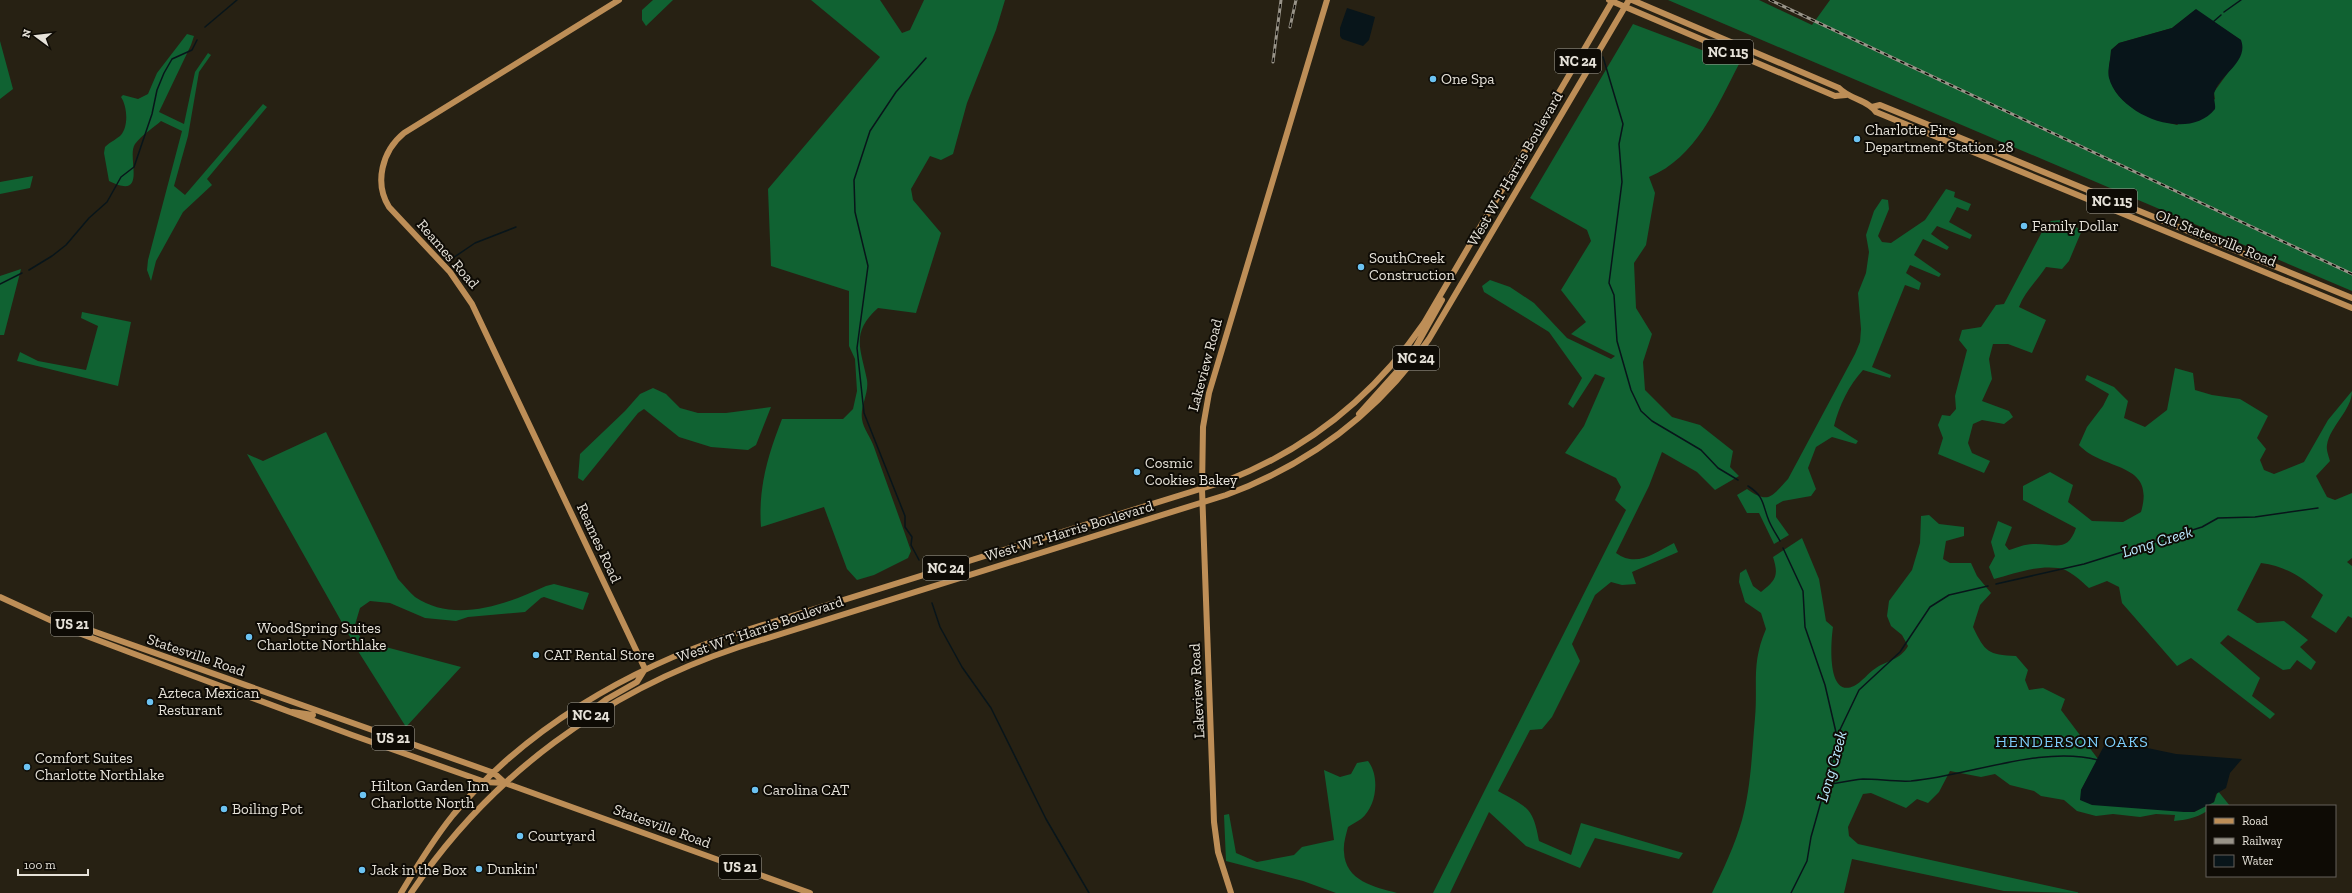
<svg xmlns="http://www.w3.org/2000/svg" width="2352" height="893" font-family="'Zilla Slab',serif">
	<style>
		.forest { fill: #106232; fill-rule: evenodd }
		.water { fill: #08151a }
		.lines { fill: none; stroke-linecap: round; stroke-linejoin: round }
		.stream { stroke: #08151a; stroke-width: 1.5 }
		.major { stroke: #bd8e57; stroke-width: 6 }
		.rail-casing { stroke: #999489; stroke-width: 3 }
		.rail { stroke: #0e0b05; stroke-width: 1.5; stroke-dasharray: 4.5; stroke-linecap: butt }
		.poi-dot { fill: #6cc3f2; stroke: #0e0b05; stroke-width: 1.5 }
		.labels { text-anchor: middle; stroke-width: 4; stroke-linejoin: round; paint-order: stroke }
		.shield { fill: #0e0b05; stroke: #a5a299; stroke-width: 1 }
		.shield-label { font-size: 14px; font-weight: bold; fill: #e6e2d9 }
		.poi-label { font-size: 15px; fill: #e6e2d9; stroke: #0e0b05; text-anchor: start }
		.street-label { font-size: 15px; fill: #e6e2d9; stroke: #0e0b05 }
		.water-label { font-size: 16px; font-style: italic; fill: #bceaff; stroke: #0e0b05 }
		.neighbourhood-label { font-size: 16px; letter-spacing: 1px; fill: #7ecdfa; stroke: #0e0b05 }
	</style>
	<rect width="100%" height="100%" fill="#272113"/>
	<path class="forest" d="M 653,0 L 673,0 L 646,26 L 642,20 L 642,10 Z
		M 811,0 L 880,0 L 902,33 L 910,30 L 924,0 L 1005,0 L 996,30 L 967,103 L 953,154 L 941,160 L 930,156 L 911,189 L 913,200 L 941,233 L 916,313 L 878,308 C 850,333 861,349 867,380 C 869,394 860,406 862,419 C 863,428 871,438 874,447 C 886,482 899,516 911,551 L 908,558 L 874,575 L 857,580 L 847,569 L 824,507 L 761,527 C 758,488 768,455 782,419 L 843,419 L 853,409 L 857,391 L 855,359 L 849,346 L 849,291 L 771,266 L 768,189 L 880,57 Z
		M 1668,0 L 1759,0 L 1812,25 L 1830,0 L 2352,0 L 2352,291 ZM 2195,10 L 2241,40 L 2240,56 L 2214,92 L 2215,99 L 2177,125 C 2151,118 2115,107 2109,75 C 2108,68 2111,58 2111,50 L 2119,43 L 2172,28 Z
		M 1633,24 L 1739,64 C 1717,106 1696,158 1649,177 L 1655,193 L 1646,245 L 1634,263 L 1636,308 L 1652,334 L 1643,362 L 1645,390 L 1672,417 L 1700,425 L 1733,451 L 1730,467 L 1739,476 L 1715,490 L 1697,472 L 1662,452 L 1649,486 L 1616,553 C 1637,568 1654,553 1674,543 L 1678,552 L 1632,572 L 1636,584 L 1622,585 L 1611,582 L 1595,595 L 1572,644 L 1580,661 L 1552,717 L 1542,729 L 1530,730 L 1498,791 C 1526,807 1533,806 1539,841 L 1571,855 L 1581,823 L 1683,853 L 1679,859 L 1595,838 L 1580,868 L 1526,846 L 1489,812 L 1450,893 L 1433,893 L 1626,510 L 1615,500 L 1621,487 L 1616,478 L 1565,453 L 1584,426 L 1605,378 L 1595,374 L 1573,408 L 1568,404 L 1582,378 L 1549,332 L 1484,292 L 1482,286 L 1490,280 L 1510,287 L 1534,303 L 1567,338 L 1611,359 L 1615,356 L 1571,334 L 1586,322 L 1561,290 L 1591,241 L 1587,230 L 1530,198 Z
		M 187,34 L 194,36 L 191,45 L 159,112 L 184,124 L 195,72 L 208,53 L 211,55 L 199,72 L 188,136 L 174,186 L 185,195 L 263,104 L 267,107 L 207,179 L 212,185 L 183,212 L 156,261 L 151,281 L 147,270 L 148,260 L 182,131 L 161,121 C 153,128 142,135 135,144 C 126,157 149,201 109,181 L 104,153 L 105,147 C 110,142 117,139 121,135 C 129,125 127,106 121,97 L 123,95 L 138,99 L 148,94 L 157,73 Z
		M 0,41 L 13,89 L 0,99 Z
		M 33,176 L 30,188 L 0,194 L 0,182 Z
		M 1946,189 L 1955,192 L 1954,197 L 1971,204 L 1968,211 L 1957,207 L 1949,222 L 1972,235 L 1970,239 L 1937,226 L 1931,234 L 1949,247 L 1947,250 L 1923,239 L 1914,255 L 1941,274 L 1939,277 L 1910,265 L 1906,273 L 1921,283 L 1919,290 L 1905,285 L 1872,367 L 1891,375 L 1890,378 L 1863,370 C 1849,385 1839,406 1834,426 L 1858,441 L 1856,444 L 1832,437 L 1816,447 L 1808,468 L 1816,489 L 1811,496 L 1783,501 L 1776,505 L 1776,517 L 1789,535 L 1774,544 L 1759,513 L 1747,513 L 1737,495 L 1747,489 C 1769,505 1772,496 1788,479 L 1855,354 L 1860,342 L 1861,329 L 1858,293 L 1866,273 L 1869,252 L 1866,235 L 1874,211 L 1882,199 L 1888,200 L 1889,209 L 1878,236 L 1882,242 L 1891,243 L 1925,220 Z
		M 2060,220 L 2082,230 L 2069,261 L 2062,269 L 2046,267 C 2037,281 2025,291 2019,307 L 2046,320 L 2032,353 L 2008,344 L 1993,344 L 1989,359 L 1992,379 L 1982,401 L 2009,411 L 2013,417 L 2004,424 L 1982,420 L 1973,424 L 1968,443 L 1972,453 L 1990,461 L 1984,473 L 1938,454 L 1943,438 L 1938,425 L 1942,415 L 1950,416 L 1956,409 L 1955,396 L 1967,350 L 1959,340 L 1962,330 L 1981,327 L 1996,305 L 2004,304 L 2043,230 L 2051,221 Z
		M 21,269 L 4,335 L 0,335 L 0,276 Z
		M 82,312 L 131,322 L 118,386 L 17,361 L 20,352 L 38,361 L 86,370 L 98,326 L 81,318 Z
		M 2175,368 L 2193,373 L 2195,390 L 2212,395 L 2240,399 L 2268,416 L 2257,438 L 2266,449 L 2260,460 L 2264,470 L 2274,474 L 2304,462 L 2328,420 L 2352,391 C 2352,410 2330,426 2327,445 C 2326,450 2329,457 2330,461 L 2316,476 L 2327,497 L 2335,500 L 2352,493 L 2352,558 L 2347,562 L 2352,566 L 2352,618 L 2348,616 L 2336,633 L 2311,617 L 2323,595 C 2302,578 2289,567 2261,563 L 2237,610 L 2257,623 L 2284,621 L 2308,640 L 2300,647 L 2316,662 L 2311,670 L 2297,660 L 2290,669 L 2283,670 L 2228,635 L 2220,643 L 2260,678 L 2252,696 L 2275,714 L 2270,719 L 2191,658 L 2177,666 L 2122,603 L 2119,587 L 2107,581 L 2089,588 C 2081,581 2069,569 2058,568 C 2037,565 2013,574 1994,579 L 1989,567 L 1995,556 L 1991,542 L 1998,521 L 2012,527 L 2005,545 L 2009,550 C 2016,548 2025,544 2033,544 C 2054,543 2067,554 2076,528 L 2023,500 L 2023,486 L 2050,472 L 2073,485 L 2068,502 L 2092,521 L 2123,522 L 2141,512 C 2156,461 2104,472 2079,445 L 2087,427 L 2103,406 L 2109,394 L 2085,380 L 2087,375 L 2114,387 L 2128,401 L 2124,418 L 2145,427 L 2167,410 Z
		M 653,388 L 666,394 L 680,408 L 698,413 L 726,413 L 771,407 L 756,445 L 748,450 L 711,447 L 679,437 L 644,409 L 638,413 L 583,481 L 578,478 L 580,454 L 625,411 L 640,394 Z
		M 326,432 L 398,579 C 403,584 409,592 415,597 C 455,624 507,604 546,586 L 554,584 L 589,593 L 583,610 L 544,597 L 541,598 L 525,612 L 468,617 L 456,621 L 425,618 L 390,603 L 370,601 L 360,608 L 354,628 L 363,641 L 461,667 L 406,727 L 358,651 L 247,454 L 263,461 Z
		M 1929,515 L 1939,524 L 1964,527 L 1964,536 L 1946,541 L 1943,559 L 1950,563 L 1971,563 L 1977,576 L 1991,593 L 1980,605 L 1973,627 C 1985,652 1988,655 2016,656 L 2028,670 L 2025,680 L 2029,690 L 2043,688 L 2065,699 L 2061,710 L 2098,759 L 2081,790 L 2194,812 L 2214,802 L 2218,791 L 2230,806 L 2207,806 L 2207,811 C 2196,818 2186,820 2174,821 L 2175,815 L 2156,814 L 2140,817 L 2113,814 L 2096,816 L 2077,811 L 2064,800 L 2041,796 L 2034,791 L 2010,785 L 1995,774 L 1981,777 L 1950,771 L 1939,792 L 1928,803 L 1917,799 L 1906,808 L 1871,793 L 1863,794 L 1848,827 L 1849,836 L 1858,844 L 2081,893 L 2004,891 L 1852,859 L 1844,893 L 1712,893 C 1723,870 1735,845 1742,820 C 1751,788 1752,751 1755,718 C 1758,683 1751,664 1766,629 L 1761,613 L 1745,602 L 1739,582 L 1740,573 L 1746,569 L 1753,586 L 1761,592 C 1776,580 1779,576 1773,557 L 1802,538 L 1819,579 L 1826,621 L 1833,627 C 1831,640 1826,699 1854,686 C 1862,682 1868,673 1876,668 C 1888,660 1900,660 1908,646 L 1902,635 L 1891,626 L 1887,616 L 1889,601 L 1912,570 L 1920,543 L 1921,516 Z
		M 1368,761 C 1380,776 1377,806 1361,819 C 1357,822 1352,824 1348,827 C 1346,835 1343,844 1344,852 C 1345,881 1375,887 1397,893 L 1336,893 L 1303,881 L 1226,861 L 1224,815 L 1229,814 L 1236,853 L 1257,862 L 1294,855 L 1302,847 L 1334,840 L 1324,770 L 1340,777 L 1351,774 L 1357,763 Z"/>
	<path class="water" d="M 1347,8 L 1375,17 L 1369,40 L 1363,46 L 1342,39 L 1340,36 L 1340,28 Z
		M 2196,9 L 2241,40 C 2249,61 2221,74 2215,91 C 2212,96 2216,103 2215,109 C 2188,143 2119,115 2109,78 C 2107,71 2111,58 2111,50 L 2119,43 L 2172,28 Z
		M 2106,742 L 2138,746 L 2176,754 L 2242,759 L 2230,773 L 2226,788 L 2216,794 L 2214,802 L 2194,812 L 2184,812 L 2092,805 L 2080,800 L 2081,790 Z"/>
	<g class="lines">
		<path class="stream" d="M 2224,12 L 2241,0
			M 2213,22 L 2221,15
			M 205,27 L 237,0
			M 1603,57 L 1623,124 L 1619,144 L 1622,182 L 1609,283 L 1614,295 L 1617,341 L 1631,390 L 1641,411 L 1652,421 L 1701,450 L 1718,468 L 1738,480
			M 447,262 L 475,243 L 516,227
			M 29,270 L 52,256 L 66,245 L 89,218 L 107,202 L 121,177 L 134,167 L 152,114 L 157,90 L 164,73 L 172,59 L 192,50 L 197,40
			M 0,284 L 22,273
			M 1748,486 C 1765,497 1762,504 1769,521 C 1772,528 1776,534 1780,541
			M 1783,548 L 1803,591 L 1805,627 L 1825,685 L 1838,741 L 1811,837 L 1807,861 L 1791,893
			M 919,560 L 911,545 L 912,537 L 905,527 L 905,516 L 864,413 L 857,348 L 868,266 L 855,212 L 854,180 L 870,131 L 896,92 L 926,58
			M 1996,584 L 2084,564 L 2202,527 L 2218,518 L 2255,517 L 2318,508
			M 932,603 L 940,627 L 962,667 L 991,708 L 1046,819 L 1089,893
			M 1837,736 L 1859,690 L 1900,652 L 1930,607 L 1949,595 L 1988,586
			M 1827,785 C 1838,783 1851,780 1863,779 C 1879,779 1895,782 1911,781 C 1969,776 2041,745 2098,760"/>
		<path class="major" d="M 619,0 L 404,133 C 382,151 374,183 389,207 L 450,272 L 472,304 L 645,669
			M 1609,0 L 1835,96 L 1846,95
			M 1632,0 L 1839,88 C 1849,99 1868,100 1876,112 L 2352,308
			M 1872,107 L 1880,105 L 2352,298
			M 1412,362 L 1414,350 L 1442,300
			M 1359,414 L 1402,366 L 1406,357 L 1405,350
			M 0,597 L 76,632 L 129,652 L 352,735 L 485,782 L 505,783 L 810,893
			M 56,618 L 494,773 L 505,783
			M 292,712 L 313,715
			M 584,716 L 607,699 L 637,682 L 645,669
			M 401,893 C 417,866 433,840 453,815 C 526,728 628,669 734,634 L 1226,481 C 1308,449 1374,396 1424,323 L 1613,0
			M 411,893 C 490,775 604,692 739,647 L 1226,495 C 1309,464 1379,412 1429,339 L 1629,0
			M 1231,893 L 1218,852 L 1214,822 L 1202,489 L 1203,427 L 1209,393 L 1327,0"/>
		<defs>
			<path id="rail" d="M 1770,0 L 2352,274
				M 1290,27 L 1296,0
				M 1273,62 L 1281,0"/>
		</defs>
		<use href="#rail" class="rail-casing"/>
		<use href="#rail" class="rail"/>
	</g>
	<g class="poi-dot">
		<circle cx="1433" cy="79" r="4"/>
		<circle cx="1857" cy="139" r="4"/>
		<circle cx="2024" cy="226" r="4"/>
		<circle cx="1361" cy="267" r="4"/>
		<circle cx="1137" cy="472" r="4"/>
		<circle cx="249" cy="637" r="4"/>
		<circle cx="536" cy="655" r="4"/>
		<circle cx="150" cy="702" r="4"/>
		<circle cx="27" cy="767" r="4"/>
		<circle cx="755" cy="790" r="4"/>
		<circle cx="363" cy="795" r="4"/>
		<circle cx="224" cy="809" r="4"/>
		<circle cx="520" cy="836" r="4"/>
		<circle cx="479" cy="869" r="4"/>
		<circle cx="362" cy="870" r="4"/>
	</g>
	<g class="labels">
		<g class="shield">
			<rect x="1703" y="40" width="50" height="24" rx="3"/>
			<rect x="1555" y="49" width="46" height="24" rx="3"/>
			<rect x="2087" y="189" width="50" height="24" rx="3"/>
			<rect x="1393" y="346" width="46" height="24" rx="3"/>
			<rect x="923" y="556" width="46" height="24" rx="3"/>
			<rect x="51" y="612" width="42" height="24" rx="3"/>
			<rect x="568" y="703" width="46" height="24" rx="3"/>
			<rect x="372" y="726" width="42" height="24" rx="3"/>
			<rect x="719" y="855" width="42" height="24" rx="3"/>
		</g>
		<g class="shield-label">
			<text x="1728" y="57">NC 115</text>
			<text x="1578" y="66">NC 24</text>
			<text x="2112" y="206">NC 115</text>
			<text x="1416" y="363">NC 24</text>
			<text x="946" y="573">NC 24</text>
			<text x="72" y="629">US 21</text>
			<text x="591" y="720">NC 24</text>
			<text x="393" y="743">US 21</text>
			<text x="740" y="872">US 21</text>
		</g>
		<g class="poi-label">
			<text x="1441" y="84">One Spa</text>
			<text x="1865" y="135">Charlotte Fire<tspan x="1865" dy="17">Department Station 28</tspan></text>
			<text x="2032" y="231">Family Dollar</text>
			<text x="1369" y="263">SouthCreek<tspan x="1369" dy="17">Construction</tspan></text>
			<text x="1145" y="468">Cosmic<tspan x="1145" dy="17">Cookies Bakey</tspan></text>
			<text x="257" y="633">WoodSpring Suites<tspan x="257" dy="17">Charlotte Northlake</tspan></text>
			<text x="544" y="660">CAT Rental Store</text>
			<text x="158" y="698">Azteca Mexican<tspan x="158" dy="17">Resturant</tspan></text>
			<text x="35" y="763">Comfort Suites<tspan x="35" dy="17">Charlotte Northlake</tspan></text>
			<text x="371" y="791">Hilton Garden Inn<tspan x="371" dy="17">Charlotte North</tspan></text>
			<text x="763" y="795">Carolina CAT</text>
			<text x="232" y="814">Boiling Pot</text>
			<text x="528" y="841">Courtyard</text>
			<text x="487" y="874">Dunkin'</text>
			<text x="370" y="875">Jack in the Box</text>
		</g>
		<g class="street-label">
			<text transform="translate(1515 169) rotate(-60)" y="5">West W T Harris Boulevard</text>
			<text transform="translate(2216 238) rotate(22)" y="5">Old Statesville Road</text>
			<text transform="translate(448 254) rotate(49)" y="5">Reames Road</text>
			<text transform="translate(1205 365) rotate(-75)" y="5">Lakeview Road</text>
			<text transform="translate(1069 531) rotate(-17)" y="5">West W T Harris Boulevard</text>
			<text transform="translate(599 543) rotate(65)" y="5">Reames Road</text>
			<text transform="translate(760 629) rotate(-19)" y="5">West W T Harris Boulevard</text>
			<text transform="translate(196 655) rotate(19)" y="5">Statesville Road</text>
			<text transform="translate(1197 691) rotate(-93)" y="5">Lakeview Road</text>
			<text transform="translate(662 826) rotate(20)" y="5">Statesville Road</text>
		</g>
		<g class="water-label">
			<text transform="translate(2157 541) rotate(-17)" y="6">Long Creek</text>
			<text transform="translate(1831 766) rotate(-74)" y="6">Long Creek</text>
		</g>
		<g class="neighbourhood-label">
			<text x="2072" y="747">HENDERSON OAKS</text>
		</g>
	</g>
	<rect x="2206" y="805" width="130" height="72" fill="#0e0b05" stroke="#64615a"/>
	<rect x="2214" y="818" width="20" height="6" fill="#bd8e57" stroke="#64615a"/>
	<text x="2242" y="825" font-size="12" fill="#e6e2d9">Road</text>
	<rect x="2214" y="838" width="20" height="6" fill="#999489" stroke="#64615a"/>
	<text x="2242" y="845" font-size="12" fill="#e6e2d9">Railway</text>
	<rect x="2214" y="855" width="20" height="12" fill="#08151a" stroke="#64615a"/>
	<text x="2242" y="865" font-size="12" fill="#e6e2d9">Water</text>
	<g transform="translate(36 36) rotate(285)" stroke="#0e0b05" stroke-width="3" paint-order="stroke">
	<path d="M0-3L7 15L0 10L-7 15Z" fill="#e6e2d9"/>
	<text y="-6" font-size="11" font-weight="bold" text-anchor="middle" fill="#e6e2d9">N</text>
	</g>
	<path d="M18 869v6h70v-6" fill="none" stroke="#e6e2d9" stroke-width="2"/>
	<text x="24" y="869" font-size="12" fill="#e6e2d9" stroke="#0e0b05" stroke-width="3" paint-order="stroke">100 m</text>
</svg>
